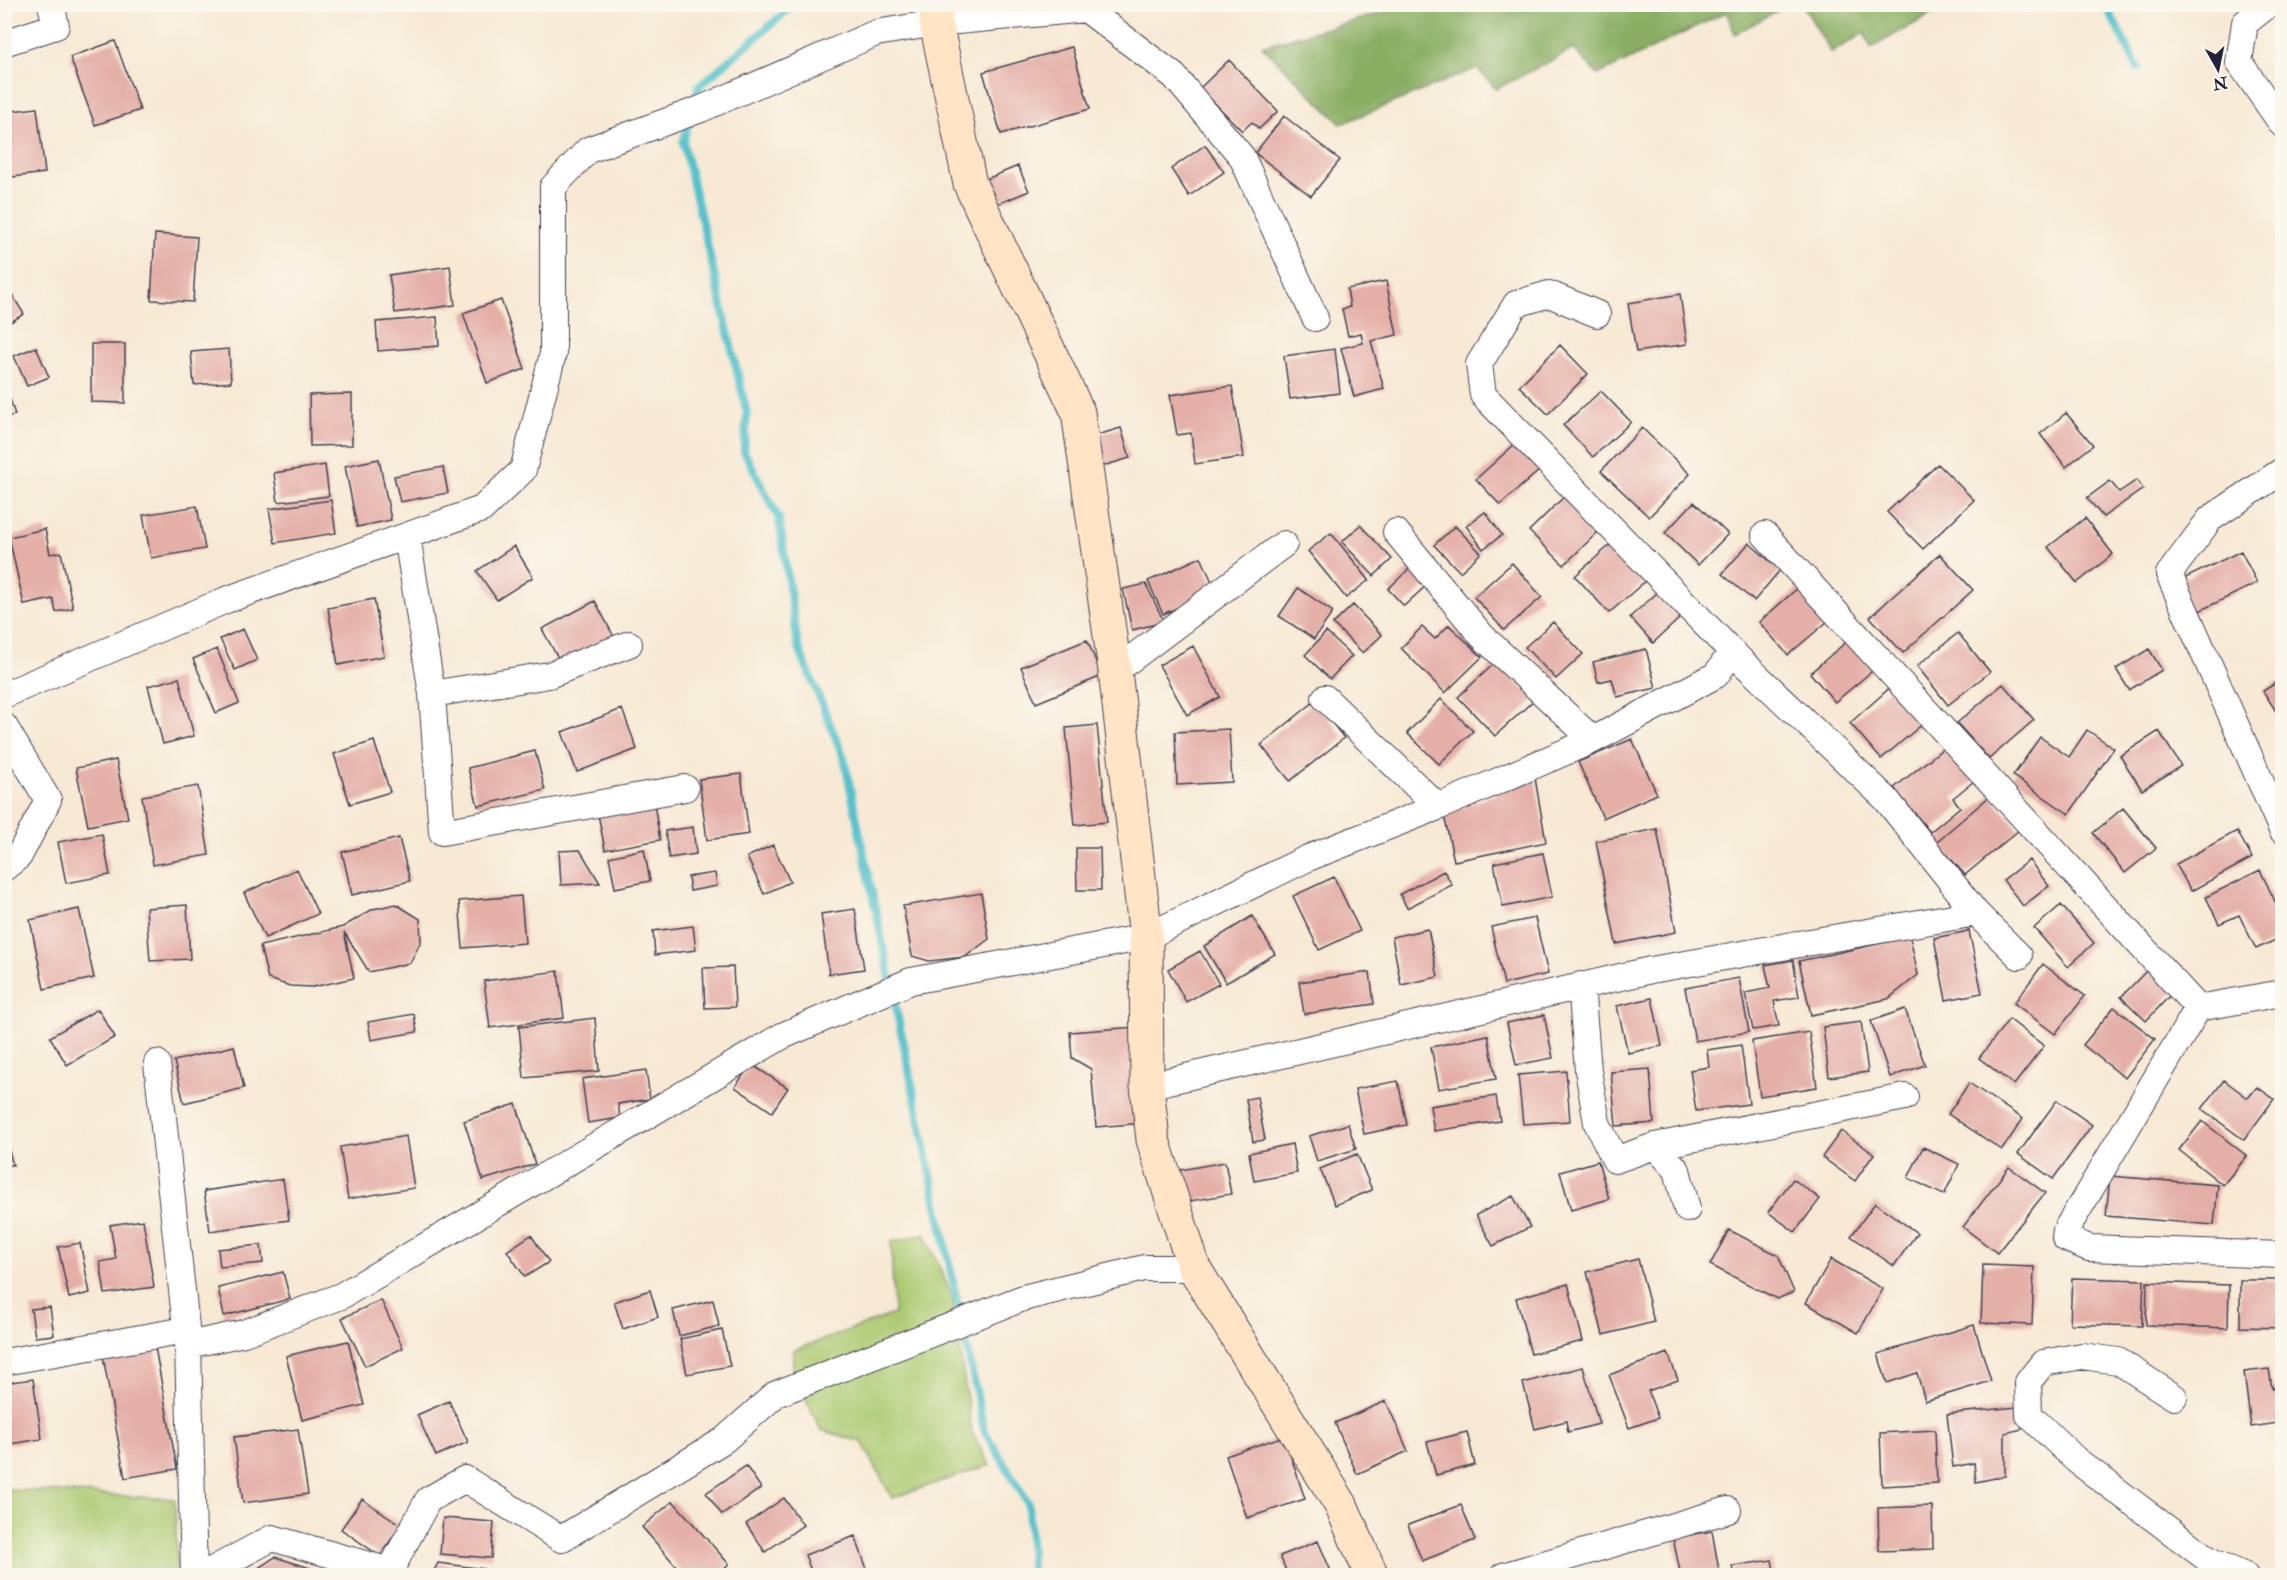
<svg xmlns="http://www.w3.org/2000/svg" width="2287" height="1580" font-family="'IM FELL Double Pica',serif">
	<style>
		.green { fill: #acca72; stroke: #677656; stroke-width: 1.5 }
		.forest { fill: #89ae64; stroke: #566850; stroke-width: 1.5 }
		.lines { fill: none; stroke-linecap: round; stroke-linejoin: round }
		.stream { stroke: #55c2cc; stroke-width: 8 }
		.building { fill: #e4afa7 }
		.street-casing { stroke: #424052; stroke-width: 28 }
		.secondary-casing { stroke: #424052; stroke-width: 35 }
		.street { stroke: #fff; stroke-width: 26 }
		.secondary { stroke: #ffe4c6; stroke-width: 33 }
	</style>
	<rect width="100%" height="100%" fill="#fbf7ec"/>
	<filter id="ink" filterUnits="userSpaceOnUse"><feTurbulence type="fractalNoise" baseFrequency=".0167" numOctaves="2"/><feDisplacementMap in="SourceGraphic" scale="12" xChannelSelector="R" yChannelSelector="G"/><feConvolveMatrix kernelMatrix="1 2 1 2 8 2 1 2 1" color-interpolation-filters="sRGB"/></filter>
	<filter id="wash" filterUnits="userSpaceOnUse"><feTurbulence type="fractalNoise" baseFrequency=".008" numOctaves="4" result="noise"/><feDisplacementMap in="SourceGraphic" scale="24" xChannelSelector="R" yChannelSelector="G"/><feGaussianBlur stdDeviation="1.35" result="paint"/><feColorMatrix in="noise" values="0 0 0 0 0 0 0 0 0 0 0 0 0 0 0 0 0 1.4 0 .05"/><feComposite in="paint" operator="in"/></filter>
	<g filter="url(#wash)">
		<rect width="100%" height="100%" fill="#f7e9d4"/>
		<path class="green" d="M 925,1234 L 952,1296 L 972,1433 L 990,1465 L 892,1498 L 862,1442 L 821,1430 L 792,1371 L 794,1350 L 894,1314 L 891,1242 Z
			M 5,1489 L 175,1499 L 177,1575 L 60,1575 L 60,1570 L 5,1567 Z"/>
		<path class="forest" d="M 1401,4 L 1788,4 L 1788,5 L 1735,34 L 1726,12 L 1598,75 L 1574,49 L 1496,89 L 1477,68 L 1341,124 L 1262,46 L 1389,11 Z
			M 1803,5 L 1948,5 L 1871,48 L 1864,33 L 1831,53 Z"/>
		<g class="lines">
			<path class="stream" d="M 2105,4 L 2138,68
				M 693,106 L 699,86 L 795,4
				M 690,118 L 683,142 L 747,413 L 744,451 L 779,519 L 798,646 L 844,758 L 984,1430 L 1028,1503 L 1032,1576"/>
		</g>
		<g id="blocks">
			<path class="building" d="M 115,41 L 140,110 L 95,125 L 70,57 Z
				M 1072,47 L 1090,109 L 1001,134 L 983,72 Z
				M 1229,60 L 1278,111 L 1259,129 L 1252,122 L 1242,131 L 1200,88 Z
				M 37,108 L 45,173 L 4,178 L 4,112 Z
				M 1284,116 L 1340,160 L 1311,196 L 1255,153 Z
				M 1205,145 L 1224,172 L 1189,196 L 1171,169 Z
				M 1018,166 L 1029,191 L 988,208 L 977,183 Z
				M 155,234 L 197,237 L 193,302 L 151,300 Z
				M 450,266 L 455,305 L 395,313 L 389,275 Z
				M 1386,281 L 1397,335 L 1371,341 L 1384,389 L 1354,397 L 1341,348 L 1363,343 L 1361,333 L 1348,336 L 1342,309 L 1350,307 L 1347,289 Z
				M 4,282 L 24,314 L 4,326 Z
				M 1680,294 L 1687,344 L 1636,352 L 1628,303 Z
				M 501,300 L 525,369 L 487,383 L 463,313 Z
				M 437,317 L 439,346 L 378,351 L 376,322 Z
				M 91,344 L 125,344 L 125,403 L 91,402 Z
				M 1560,345 L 1588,374 L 1548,414 L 1519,386 Z
				M 36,347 L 49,377 L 27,386 L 14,356 Z
				M 229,349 L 231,382 L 194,385 L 191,352 Z
				M 1335,349 L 1340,393 L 1290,399 L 1284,356 Z
				M 4,380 L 15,415 L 4,418 Z
				M 1232,386 L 1244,457 L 1195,464 L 1191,433 L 1177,435 L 1170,395 Z
				M 1601,391 L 1631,422 L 1593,457 L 1563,425 Z
				M 352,394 L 352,445 L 310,446 L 309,395 Z
				M 2066,413 L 2093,445 L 2066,467 L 2040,434 Z
				M 1121,428 L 1130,458 L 1099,467 L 1090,437 Z
				M 1642,428 L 1690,474 L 1649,517 L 1601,471 Z
				M 1517,442 L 1541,469 L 1500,505 L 1476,479 Z
				M 379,459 L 391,520 L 357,527 L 345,466 Z
				M 1938,464 L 1974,500 L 1923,549 L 1887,512 Z
				M 325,465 L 329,496 L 278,502 L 274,473 Z
				M 443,467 L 448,493 L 400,502 L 394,476 Z
				M 2137,480 L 2143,489 L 2103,517 L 2087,498 L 2110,481 L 2119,492 Z
				M 1569,492 L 1604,526 L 1564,565 L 1529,531 Z
				M 331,500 L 336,533 L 275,543 L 269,509 Z
				M 1694,502 L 1728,534 L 1698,565 L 1665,533 Z
				M 197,506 L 205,549 L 151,558 L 143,515 Z
				M 1485,512 L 1502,535 L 1483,549 L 1466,526 Z
				M 2085,518 L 2113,554 L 2077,583 L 2048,547 Z
				M 1360,525 L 1392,559 L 1374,576 L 1342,542 Z
				M 1455,526 L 1481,553 L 1460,572 L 1434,545 Z
				M 45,529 L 50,554 L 61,552 L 73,608 L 56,612 L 53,599 L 24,605 L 9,537 Z
				M 1331,533 L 1369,580 L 1346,598 L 1308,551 Z
				M 1618,538 L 1651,576 L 1609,613 L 1575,576 Z
				M 1749,543 L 1780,570 L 1754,601 L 1722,574 Z
				M 514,546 L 533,577 L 497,600 L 477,571 Z
				M 2241,551 L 2257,583 L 2191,615 L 2175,583 Z
				M 1940,554 L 1973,590 L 1903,653 L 1870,617 Z
				M 1201,557 L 1216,591 L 1163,614 L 1148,581 Z
				M 1512,563 L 1542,597 L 1504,630 L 1474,597 Z
				M 1413,565 L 1430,582 L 1404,606 L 1388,589 Z
				M 1146,584 L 1164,622 L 1132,630 L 1123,589 Z
				M 1799,587 L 1828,621 L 1788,655 L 1759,622 Z
				M 1298,588 L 1333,612 L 1314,639 L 1279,616 Z
				M 1658,592 L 1681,617 L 1653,643 L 1630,617 Z
				M 374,599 L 384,656 L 338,665 L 328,608 Z
				M 595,601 L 614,637 L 562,665 L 542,629 Z
				M 1353,605 L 1382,635 L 1363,653 L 1333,624 Z
				M 1553,622 L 1583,654 L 1556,679 L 1525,647 Z
				M 1449,625 L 1482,657 L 1445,693 L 1401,648 L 1422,627 L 1435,639 Z
				M 243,629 L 257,660 L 235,670 L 220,639 Z
				M 1326,632 L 1352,656 L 1330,679 L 1305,655 Z
				M 1958,633 L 1990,672 L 1948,705 L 1917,666 Z
				M 1852,637 L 1877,667 L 1835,702 L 1810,673 Z
				M 1087,640 L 1102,676 L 1036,703 L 1021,667 Z
				M 1193,646 L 1220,697 L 1187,715 L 1159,665 Z
				M 217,649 L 239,703 L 216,713 L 193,659 Z
				M 1646,649 L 1656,688 L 1617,697 L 1612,679 L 1598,682 L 1593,662 Z
				M 2149,649 L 2162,670 L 2129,690 L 2116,669 Z
				M 1497,661 L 1534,700 L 1495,736 L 1458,697 Z
				M 179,678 L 194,736 L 163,744 L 148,686 Z
				M 2282,679 L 2282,714 L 2279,716 L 2263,691 Z
				M 2003,684 L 2034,720 L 1989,759 L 1957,723 Z
				M 1893,685 L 1925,722 L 1881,759 L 1850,723 Z
				M 1441,699 L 1473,731 L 1439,764 L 1407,733 Z
				M 1315,701 L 1344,738 L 1290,781 L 1261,745 Z
				M 622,709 L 637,749 L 577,772 L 562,732 Z
				M 1097,725 L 1107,822 L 1075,825 L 1066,728 Z
				M 1229,729 L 1232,782 L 1177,785 L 1175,732 Z
				M 2087,730 L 2114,748 L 2069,814 L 2013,776 L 2040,737 L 2069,757 Z
				M 2159,731 L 2181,766 L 2142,790 L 2120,756 Z
				M 1632,739 L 1657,794 L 1603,818 L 1578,762 Z
				M 374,741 L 390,792 L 350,804 L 334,754 Z
				M 1951,742 L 1979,777 L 1953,798 L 1960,807 L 1930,832 L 1894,788 Z
				M 535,751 L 545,790 L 478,806 L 468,768 Z
				M 116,760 L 128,818 L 88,826 L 76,768 Z
				M 741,774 L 749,834 L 707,840 L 699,779 Z
				M 1535,778 L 1546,842 L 1454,861 L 1444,815 Z
				M 198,786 L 209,855 L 153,865 L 142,796 Z
				M 1990,796 L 2019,830 L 1965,875 L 1936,842 Z
				M 654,804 L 660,840 L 605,850 L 598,814 Z
				M 2123,808 L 2156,848 L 2125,873 L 2093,833 Z
				M 693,827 L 696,854 L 669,858 L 665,831 Z
				M 1657,829 L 1676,932 L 1616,944 L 1596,841 Z
				M 2237,831 L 2252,858 L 2191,891 L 2176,864 Z
				M 102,834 L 110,875 L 66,883 L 58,842 Z
				M 399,838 L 410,881 L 352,895 L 342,852 Z
				M 773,845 L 790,882 L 764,894 L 747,857 Z
				M 1076,848 L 1100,848 L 1101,890 L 1077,890 Z
				M 644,849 L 650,881 L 615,888 L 609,857 Z
				M 580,850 L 600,883 L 561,885 L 559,851 Z
				M 1543,853 L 1552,897 L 1503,907 L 1494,863 Z
				M 2029,860 L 2049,886 L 2023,906 L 2003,880 Z
				M 297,869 L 318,914 L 265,938 L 244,893 Z
				M 2260,870 L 2282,916 L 2282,937 L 2256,949 L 2239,915 L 2219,924 L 2206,897 Z
				M 1444,871 L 1452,885 L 1407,908 L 1400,894 Z
				M 715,873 L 717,886 L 690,891 L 688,877 Z
				M 1334,877 L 1360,931 L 1319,950 L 1293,896 Z
				M 981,893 L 989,939 L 965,957 L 929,961 L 912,956 L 903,906 Z
				M 521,896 L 525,943 L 463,948 L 459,901 Z
				M 396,904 L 420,919 L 421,941 L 410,963 L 369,972 L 344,932 L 354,978 L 313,987 L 290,986 L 268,979 L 260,946 L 343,927 L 373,909 Z
				M 187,905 L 190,959 L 150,961 L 146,908 Z
				M 2061,905 L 2094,943 L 2068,967 L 2034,928 Z
				M 79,909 L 94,978 L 44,989 L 30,920 Z
				M 855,909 L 864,969 L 829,974 L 821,914 Z
				M 1252,916 L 1275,954 L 1226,983 L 1204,946 Z
				M 1535,918 L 1548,974 L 1504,984 L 1491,927 Z
				M 693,926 L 696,950 L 655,955 L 653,931 Z
				M 1428,929 L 1438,977 L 1401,985 L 1392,937 Z
				M 1969,931 L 1982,993 L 1946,1000 L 1934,938 Z
				M 1910,937 L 1918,975 L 1888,999 L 1811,1015 L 1799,961 Z
				M 1200,951 L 1219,984 L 1186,1002 L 1168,969 Z
				M 1793,960 L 1799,997 L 1774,1001 L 1779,1026 L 1753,1030 L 1745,993 L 1770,988 L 1765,965 Z
				M 2043,964 L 2085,996 L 2055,1034 L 2014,1003 Z
				M 2151,966 L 2175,990 L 2146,1021 L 2121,997 Z
				M 733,967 L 735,1007 L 705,1008 L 703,968 Z
				M 558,971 L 564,1018 L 490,1028 L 484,981 Z
				M 1370,972 L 1374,1004 L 1304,1014 L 1299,982 Z
				M 1739,978 L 1749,1032 L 1695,1041 L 1685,988 Z
				M 1652,998 L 1662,1046 L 1628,1053 L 1617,1006 Z
				M 2114,1007 L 2155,1039 L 2125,1078 L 2083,1045 Z
				M 98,1009 L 115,1037 L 67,1065 L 50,1037 Z
				M 1905,1009 L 1925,1065 L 1890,1077 L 1871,1021 Z
				M 414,1014 L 417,1032 L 371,1040 L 368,1022 Z
				M 1544,1015 L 1553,1058 L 1516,1065 L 1507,1023 Z
				M 595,1018 L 599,1071 L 524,1078 L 519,1027 Z
				M 2009,1019 L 2044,1046 L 2014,1085 L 1979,1058 Z
				M 1861,1022 L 1868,1072 L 1829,1077 L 1823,1027 Z
				M 1137,1027 L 1144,1123 L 1096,1127 L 1091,1069 L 1072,1058 L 1070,1032 Z
				M 1809,1032 L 1817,1087 L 1760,1096 L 1752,1041 Z
				M 1488,1035 L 1496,1079 L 1439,1089 L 1431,1047 Z
				M 1741,1045 L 1749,1104 L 1696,1111 L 1690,1070 L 1709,1067 L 1707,1050 Z
				M 234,1046 L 244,1088 L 184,1103 L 174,1061 Z
				M 751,1064 L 788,1088 L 772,1112 L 735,1087 Z
				M 1650,1069 L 1654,1123 L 1616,1126 L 1611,1072 Z
				M 646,1070 L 650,1099 L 618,1104 L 620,1118 L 588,1123 L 582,1079 Z
				M 1566,1071 L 1570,1121 L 1523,1124 L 1518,1075 Z
				M 2224,1080 L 2248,1098 L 2257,1087 L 2274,1099 L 2244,1140 L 2202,1109 Z
				M 1398,1081 L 1407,1125 L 1364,1134 L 1355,1089 Z
				M 1969,1083 L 2023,1119 L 2002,1150 L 1948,1114 Z
				M 1496,1096 L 1500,1121 L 1434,1131 L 1430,1106 Z
				M 1257,1097 L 1265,1140 L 1253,1142 L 1246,1099 Z
				M 2057,1100 L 2092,1125 L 2053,1179 L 2018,1154 Z
				M 516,1104 L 535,1164 L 483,1180 L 464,1121 Z
				M 2202,1121 L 2247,1156 L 2223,1185 L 2179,1150 Z
				M 1348,1124 L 1356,1149 L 1317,1161 L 1309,1136 Z
				M 1841,1131 L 1874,1154 L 1855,1181 L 1822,1157 Z
				M 406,1136 L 414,1188 L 348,1199 L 340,1147 Z
				M 5,1138 L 13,1165 L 5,1165 Z
				M 1292,1144 L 1297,1173 L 1254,1181 L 1249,1153 Z
				M 1923,1147 L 1959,1164 L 1944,1195 L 1908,1178 Z
				M 1357,1154 L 1372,1190 L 1335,1205 L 1320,1169 Z
				M 1598,1161 L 1609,1199 L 1571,1210 L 1560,1172 Z
				M 1225,1162 L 1231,1194 L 1185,1202 L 1180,1170 Z
				M 2009,1167 L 2045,1193 L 1997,1253 L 1963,1227 Z
				M 2110,1176 L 2218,1185 L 2214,1225 L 2106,1216 Z
				M 283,1179 L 289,1220 L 210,1231 L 204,1191 Z
				M 1793,1179 L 1820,1199 L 1795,1232 L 1768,1212 Z
				M 1513,1196 L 1530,1227 L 1493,1246 L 1476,1215 Z
				M 1875,1203 L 1917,1233 L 1894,1266 L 1851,1236 Z
				M 143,1220 L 154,1287 L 105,1294 L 100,1262 L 116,1259 L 110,1225 Z
				M 1729,1230 L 1778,1255 L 1794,1292 L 1777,1299 L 1710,1265 Z
				M 531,1235 L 549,1262 L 525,1277 L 507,1251 Z
				M 80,1243 L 90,1293 L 69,1298 L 58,1247 Z
				M 261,1245 L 263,1263 L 220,1267 L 218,1249 Z
				M 1638,1259 L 1654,1322 L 1603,1335 L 1587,1272 Z
				M 1831,1259 L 1883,1289 L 1858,1333 L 1806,1303 Z
				M 1983,1265 L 2034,1267 L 2032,1325 L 1981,1323 Z
				M 283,1272 L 290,1299 L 224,1316 L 218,1288 Z
				M 2072,1278 L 2144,1280 L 2142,1326 L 2070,1324 Z
				M 2240,1280 L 2282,1280 L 2282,1328 L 2240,1327 Z
				M 2147,1282 L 2229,1285 L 2228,1328 L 2146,1325 Z
				M 1568,1284 L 1583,1341 L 1531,1354 L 1516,1298 Z
				M 650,1290 L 658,1317 L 623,1329 L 614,1302 Z
				M 381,1300 L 403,1348 L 365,1366 L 342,1318 Z
				M 713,1300 L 719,1326 L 679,1336 L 673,1310 Z
				M 50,1307 L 54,1335 L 35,1337 L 31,1309 Z
				M 1974,1325 L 1991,1381 L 1925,1401 L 1917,1373 L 1887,1383 L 1878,1354 Z
				M 722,1330 L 730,1366 L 687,1374 L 680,1339 Z
				M 348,1341 L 364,1405 L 302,1420 L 286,1356 Z
				M 155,1347 L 177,1469 L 125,1478 L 103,1356 Z
				M 1668,1353 L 1678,1380 L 1648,1391 L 1658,1418 L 1629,1428 L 1609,1375 Z
				M 1583,1367 L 1599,1424 L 1568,1432 L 1566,1421 L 1535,1429 L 1523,1383 Z
				M 2269,1369 L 2272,1388 L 2282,1386 L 2282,1442 L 2278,1423 L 2251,1427 L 2244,1372 Z
				M 33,1379 L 42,1439 L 4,1445 L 4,1383 Z
				M 449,1401 L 468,1442 L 436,1456 L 417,1415 Z
				M 1386,1401 L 1408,1451 L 1357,1474 L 1335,1423 Z
				M 2017,1407 L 2022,1429 L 2005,1433 L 2005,1476 L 1976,1482 L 1974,1463 L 1953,1467 L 1947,1414 Z
				M 298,1429 L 308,1494 L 243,1503 L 234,1437 Z
				M 1935,1430 L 1937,1483 L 1882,1486 L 1880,1433 Z
				M 1467,1432 L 1475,1465 L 1436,1475 L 1427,1442 Z
				M 1284,1436 L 1305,1499 L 1247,1518 L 1226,1456 Z
				M 746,1466 L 761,1488 L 722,1515 L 706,1493 Z
				M 784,1498 L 803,1525 L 765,1552 L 746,1524 Z
				M 362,1499 L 401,1525 L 380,1556 L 341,1529 Z
				M 673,1501 L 729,1564 L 716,1576 L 685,1576 L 642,1527 Z
				M 1461,1505 L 1475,1540 L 1422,1561 L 1408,1525 Z
				M 1932,1506 L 1933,1549 L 1879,1551 L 1878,1508 Z
				M 443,1518 L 494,1522 L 491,1558 L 440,1554 Z
				M 1712,1531 L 1720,1576 L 1681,1576 L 1673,1538 Z
				M 855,1536 L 868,1572 L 857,1576 L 813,1576 L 805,1555 Z
				M 1318,1541 L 1333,1576 L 1288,1576 L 1280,1556 Z
				M 275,1557 L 329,1574 L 328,1576 L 246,1576 Z
				M 1772,1560 L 1775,1576 L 1734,1576 L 1732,1566 Z
				M 438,1563 L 484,1569 L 483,1576 L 431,1576 Z"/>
		</g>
	</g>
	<g filter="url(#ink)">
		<use href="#blocks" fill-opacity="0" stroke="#424052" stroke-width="1.5"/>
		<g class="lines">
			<defs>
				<path id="street" d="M 2269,4 L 2245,23 L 2239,62 L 2282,124
					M 1086,9 L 1174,76 L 1242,157 L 1315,318
					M 4,43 L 56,26 L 51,4
					M 1597,314 L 1549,294 L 1516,304 L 1479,364 L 1483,395 L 1732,652 L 1886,799 L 1976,913 L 2019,956
					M 2282,471 L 2210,519 L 2169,574 L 2282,830
					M 1396,532 L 1482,636 L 1593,740
					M 1765,535 L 2198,1008 L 2282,993
					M 407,536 L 432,694 L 442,832 L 685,788
					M 1115,671 L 1284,544
					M 432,694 L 549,675 L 629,644
					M 4,695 L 226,600 L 482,509 L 523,470 L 553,354 L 553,187 L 588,150 L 701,109 L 876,33 L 936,23 L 1086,9 L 1094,4
					M 1325,698 L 1438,807
					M 4,726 L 48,800 L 19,856 L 4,868
					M 1581,985 L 1588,1070 L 1597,1123 L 1615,1160 L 1655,1146 L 1677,1170 L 1687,1209
					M 2198,1008 L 2066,1230 L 2065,1238 L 2089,1248 L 2282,1255
					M 157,1063 L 188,1345 L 194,1576
					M 1147,1086 L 1651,970 L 1976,913
					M 1655,1146 L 1905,1097
					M 188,1345 L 244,1333 L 341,1296 L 782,1036 L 911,981 L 1146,937 L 1308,858 L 1438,807 L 1593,740 L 1716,675 L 1732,652
					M 4,1362 L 186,1330
					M 2174,1397 L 2118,1361 L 2082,1356 L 2043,1363 L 2028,1382 L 2029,1415 L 2076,1460 L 2209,1560 L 2245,1576
					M 201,1576 L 272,1538 L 390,1571 L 428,1500 L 465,1479 L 561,1539 L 724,1440 L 776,1394 L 1023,1298 L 1144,1268 L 1194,1268
					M 1503,1576 L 1728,1510"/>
				<path id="secondary" d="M 936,4 L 936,23 L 970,184 L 1078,412 L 1115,671 L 1146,937 L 1147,1086 L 1153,1140 L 1194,1268 L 1341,1505 L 1372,1576"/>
			</defs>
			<use href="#street" class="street-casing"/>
			<use href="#secondary" class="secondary-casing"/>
			<use href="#street" class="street"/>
			<use href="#secondary" class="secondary"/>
		</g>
	</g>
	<rect width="2287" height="1580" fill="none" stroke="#fbf7ec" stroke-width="24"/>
	<g transform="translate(2218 69) rotate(171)" stroke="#fbf7ec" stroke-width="4.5" paint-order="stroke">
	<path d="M0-4.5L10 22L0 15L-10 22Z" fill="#22223b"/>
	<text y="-9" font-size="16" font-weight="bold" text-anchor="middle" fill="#22223b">N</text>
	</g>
</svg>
